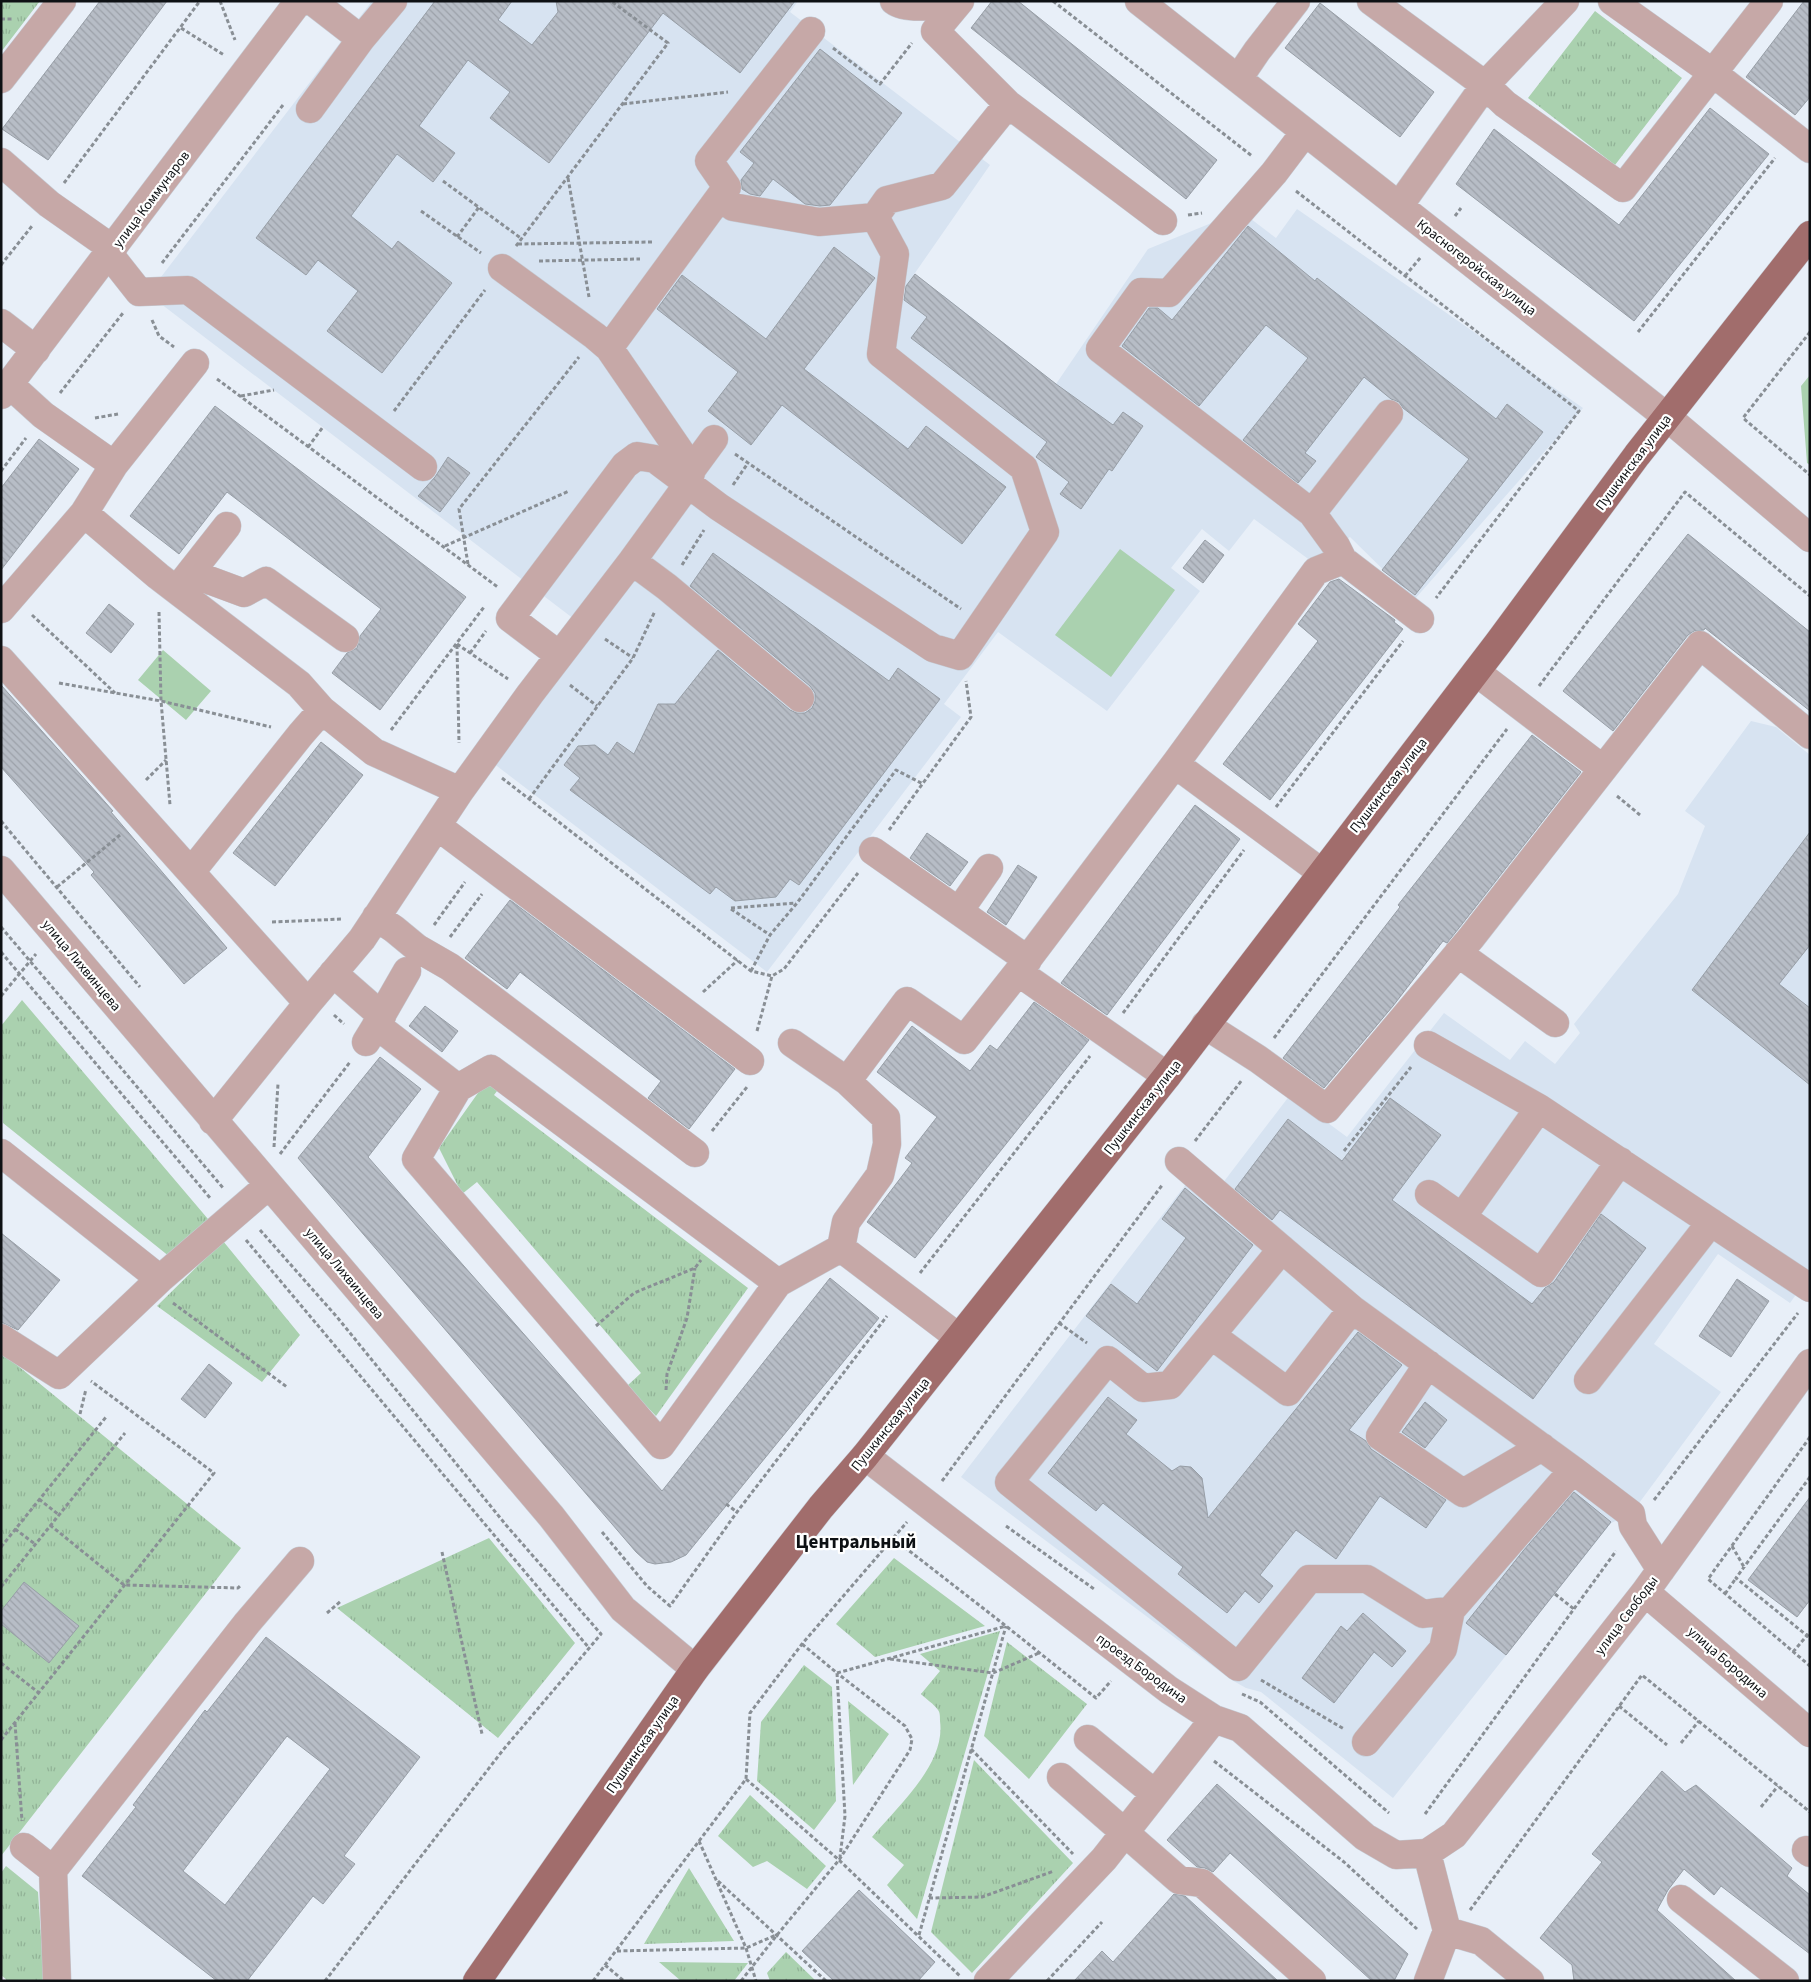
<svg xmlns="http://www.w3.org/2000/svg" width="1811" height="1982" font-family="'Source Sans 3',sans-serif">
	<style>
		.built { fill: #d7e3f1 }
		.grass { fill: url(#grass-tufts) }
		.pitch { fill: #aad1af }
		.building { fill: url(#building-back-hatch); stroke: #979ea6; fill-rule: evenodd }
		.lines { fill: none; stroke-linecap: round; stroke-linejoin: round }
		.minor-casing { stroke: #c5cbd4; stroke-width: 29 }
		.major-casing { stroke: #c5cbd4; stroke-width: 29 }
		.path { stroke: #898f95; stroke-width: 3; stroke-dasharray: 4 2.5; stroke-linecap: butt }
		.minor { stroke: #c6a8a7; stroke-width: 28 }
		.major { stroke: #a16d6c; stroke-width: 28 }
		.labels { text-anchor: middle; stroke-width: 4.5; stroke-linejoin: round; paint-order: stroke }
		.street-label { font-size: 14px; fill: #0e1114; stroke: #fff }
		.district-label { font-size: 19px; font-weight: bold; fill: #0e1114; stroke: #fff }
	</style>
	<defs>
		<pattern id="grass-tufts" width="24" height="20" patternUnits="userSpaceOnUse" patternTransform="scale(1.25)"><rect width="24" height="20" fill="#aad1af"/><path d="M3 7l-1-3M5 7V3M7 7l1-3M15 17l-1-3M17 17v-4M19 17l1-3" fill="none" stroke="#91b296"/></pattern>
		<pattern id="building-back-hatch" width="6" height="6" patternUnits="userSpaceOnUse" patternTransform="scale(1.25)"><rect width="6" height="6" fill="#b7bdc6"/><path d="M-1 5l2 2M0 0l6 6M5-1l2 2" fill="none" stroke="#9ca1a9"/></pattern>
	</defs>
	<rect width="100%" height="100%" fill="#e8eff8"/>
	<path class="built" d="M 372,1 L 798,1 L 790,12 L 990,165 L 899,296 L 927,317 L 943,295 L 1056,384 L 1148,249 L 1209,224 L 1238,209 L 1276,238 L 1297,209 L 1583,408 L 1414,600 L 1350,537 L 1311,561 L 1254,519 L 1229,551 L 1202,529 L 1171,568 L 1200,591 L 1107,711 L 998,632 L 944,704 L 961,717 L 767,972 L 476,750 L 574,619 L 148,294 Z
		M 1751,721 L 1776,727 L 1810,755 L 1810,1275 L 1790,1303 L 1718,1254 L 1654,1344 L 1721,1392 L 1631,1514 L 1611,1523 L 1393,1798 L 1261,1692 L 1246,1688 L 1230,1679 L 961,1477 L 1200,1166 L 1222,1184 L 1290,1095 L 1347,1137 L 1444,1013 L 1510,1060 L 1525,1041 L 1555,1064 L 1580,1033 L 1574,1024 L 1678,894 L 1705,826 L 1685,811 Z"/>
	<path class="grass" d="M 1,1 L 40,1 L 1,52 Z
		M 1595,11 L 1682,78 L 1615,165 L 1528,98 Z
		M 22,1000 L 208,1219 L 170,1257 L 3,1123 L 1,1026 Z
		M 490,1076 L 503,1083 L 494,1095 L 748,1288 L 656,1416 L 627,1386 L 641,1373 L 477,1182 L 462,1194 L 439,1148 Z
		M 223,1241 L 300,1335 L 262,1382 L 157,1306 Z
		M 1,1352 L 241,1548 L 1,1856 Z
		M 489,1538 L 575,1643 L 498,1738 L 337,1608 Z
		M 894,1558 L 985,1626 L 875,1657 L 836,1624 Z
		M 1000,1631 L 917,1919 L 887,1885 L 904,1865 L 872,1837 C 898,1806 946,1764 940,1721 C 940,1717 940,1712 938,1710 C 934,1704 926,1699 921,1694 L 940,1671 L 920,1654 Z
		M 1007,1642 L 1087,1704 L 1029,1779 L 984,1736 Z
		M 804,1665 L 832,1687 L 836,1801 L 814,1830 L 757,1781 L 761,1722 Z
		M 848,1701 L 889,1734 L 853,1785 Z
		M 974,1760 L 1073,1863 L 972,1973 L 931,1932 Z
		M 750,1795 L 826,1866 L 807,1889 L 767,1861 L 753,1867 L 718,1836 Z
		M 6,1866 L 38,1892 L 44,1981 L 8,1981 L 1,1975 L 1,1873 Z
		M 689,1868 L 734,1941 L 644,1944 Z
		M 786,1952 L 816,1981 L 770,1981 L 767,1973 Z
		M 659,1962 L 748,1963 L 734,1981 L 681,1981 Z"/>
	<path class="pitch" d="M 1810,375 L 1810,465 L 1807,463 L 1801,386 Z
		M 1120,549 L 1175,590 L 1111,677 L 1055,635 Z
		M 163,650 L 211,691 L 186,720 L 138,680 Z"/>
	<path class="building" d="M 100,1 L 167,1 L 48,160 L 2,129 Z
		M 435,1 L 512,1 L 498,20 L 532,45 L 558,12 L 556,1 L 795,1 L 740,73 L 663,13 L 549,163 L 490,118 L 510,92 L 468,60 L 419,126 L 455,153 L 443,169 L 433,182 L 397,154 L 351,216 L 392,249 L 398,241 L 452,283 L 382,373 L 327,331 L 358,291 L 318,260 L 306,275 L 256,238 Z
		M 992,1 L 1018,1 L 1217,160 L 1186,199 L 971,28 Z
		M 1804,1 L 1810,1 L 1810,97 L 1795,115 L 1746,77 Z
		M 1320,3 L 1434,92 L 1400,137 L 1285,48 Z
		M 820,49 L 902,113 L 830,205 L 820,206 L 805,204 L 773,179 L 760,196 L 750,194 L 742,189 L 741,180 L 754,163 L 740,152 Z
		M 1710,108 L 1769,154 L 1634,321 L 1456,184 L 1494,129 L 1619,225 Z
		M 1248,226 L 1315,281 L 1317,278 L 1496,419 L 1507,404 L 1543,432 L 1415,595 L 1382,570 L 1469,459 L 1403,408 L 1399,402 L 1391,399 L 1364,377 L 1305,453 L 1316,461 L 1298,483 L 1243,440 L 1308,358 L 1266,325 L 1199,406 L 1122,346 L 1149,308 L 1158,308 L 1172,320 Z
		M 834,247 L 875,278 L 804,369 L 908,449 L 926,426 L 1006,487 L 962,544 L 782,405 L 751,445 L 708,411 L 738,372 L 657,309 L 682,275 L 766,339 Z
		M 915,274 L 1056,384 L 1113,425 L 1123,412 L 1143,426 L 1112,471 L 1109,469 L 1081,509 L 1060,494 L 1069,482 L 1036,457 L 1047,442 L 911,338 L 927,317 L 904,300 L 906,286 Z
		M 215,406 L 466,597 L 380,710 L 332,673 L 347,653 L 357,648 L 360,636 L 381,609 L 227,492 L 179,554 L 130,516 Z
		M 39,439 L 79,469 L 1,570 L 1,488 Z
		M 448,457 L 470,473 L 440,512 L 418,496 L 435,477 Z
		M 1688,534 L 1810,632 L 1810,711 L 1705,628 L 1704,630 L 1694,631 L 1688,635 L 1613,731 L 1563,691 Z
		M 1205,540 L 1224,555 L 1203,583 L 1183,568 Z
		M 713,553 L 889,681 L 898,668 L 940,699 L 799,885 L 790,879 L 776,897 L 735,901 L 716,887 L 710,894 L 570,790 L 580,778 L 564,765 L 578,746 L 595,745 L 608,755 L 617,742 L 634,754 L 658,704 L 675,704 L 718,650 L 790,710 L 797,713 L 805,713 L 812,708 L 815,701 L 815,693 L 810,686 L 690,586 Z
		M 1339,579 L 1395,620 L 1394,622 L 1403,629 L 1270,800 L 1223,764 L 1318,641 L 1298,624 L 1330,582 Z
		M 109,604 L 134,624 L 111,653 L 86,633 Z
		M 1,685 L 113,811 L 111,812 L 227,948 L 184,984 L 91,875 L 94,872 L 1,767 Z
		M 1532,735 L 1581,772 L 1459,928 L 1447,943 L 1443,941 L 1393,1006 L 1324,1088 L 1283,1058 L 1400,907 L 1398,905 Z
		M 321,742 L 363,775 L 275,886 L 233,853 Z
		M 1195,805 L 1240,839 L 1107,1015 L 1061,983 Z
		M 1810,832 L 1810,945 L 1779,984 L 1810,1008 L 1810,1085 L 1692,990 Z
		M 927,833 L 968,862 L 950,886 L 910,858 Z
		M 1018,865 L 1037,877 L 1006,925 L 987,912 Z
		M 510,900 L 735,1069 L 689,1129 L 648,1098 L 661,1081 L 520,972 L 507,989 L 465,958 Z
		M 1034,1002 L 1089,1040 L 915,1258 L 867,1222 L 912,1163 L 905,1158 L 937,1117 L 877,1072 L 912,1026 L 970,1071 L 990,1045 L 997,1050 Z
		M 425,1006 L 458,1031 L 442,1052 L 409,1026 Z
		M 380,1057 L 421,1089 L 368,1157 L 662,1491 L 830,1278 L 879,1318 L 686,1555 L 671,1562 L 655,1564 L 647,1562 L 636,1552 L 298,1158 Z
		M 1390,1098 L 1441,1135 L 1392,1200 L 1532,1304 L 1545,1288 L 1554,1282 L 1601,1214 L 1646,1248 L 1533,1399 L 1280,1210 L 1272,1220 L 1235,1189 L 1288,1119 L 1342,1161 Z
		M 1185,1188 L 1253,1245 L 1157,1371 L 1086,1316 L 1111,1284 L 1137,1304 L 1186,1238 L 1162,1219 Z
		M 1,1233 L 60,1280 L 18,1330 L 1,1322 Z
		M 1737,1279 L 1769,1301 L 1731,1357 L 1699,1336 Z
		M 1358,1332 L 1402,1365 L 1349,1430 L 1366,1441 L 1371,1449 L 1446,1500 L 1426,1528 L 1380,1496 L 1336,1559 L 1296,1530 L 1260,1575 L 1273,1586 L 1259,1603 L 1245,1591 L 1227,1613 L 1178,1574 L 1183,1567 L 1103,1503 L 1096,1511 L 1048,1473 L 1108,1397 L 1137,1420 L 1126,1434 L 1172,1471 L 1180,1466 L 1191,1467 L 1202,1478 L 1208,1518 Z
		M 209,1364 L 232,1383 L 205,1418 L 181,1399 Z
		M 1425,1402 L 1447,1420 L 1425,1448 L 1402,1432 Z
		M 1574,1492 L 1611,1522 L 1506,1655 L 1466,1623 L 1523,1551 Z
		M 1810,1497 L 1810,1600 L 1797,1617 L 1748,1580 Z
		M 24,1582 L 79,1626 L 49,1663 L 1,1624 L 1,1611 Z
		M 1363,1613 L 1406,1651 L 1392,1667 L 1374,1652 L 1334,1703 L 1302,1678 L 1341,1626 L 1347,1631 Z
		M 266,1637 L 420,1757 L 344,1856 L 355,1864 L 323,1904 L 313,1896 L 247,1981 L 217,1981 L 82,1876 L 136,1807 L 133,1805 L 205,1710 L 207,1712 ZM 287,1736 L 330,1769 L 225,1905 L 183,1871 Z
		M 1662,1771 L 1685,1792 L 1696,1785 L 1792,1868 L 1787,1876 L 1810,1895 L 1810,1954 L 1721,1886 L 1714,1895 L 1684,1869 L 1668,1890 L 1657,1910 L 1736,1981 L 1574,1981 L 1572,1965 L 1540,1938 L 1602,1862 L 1592,1854 Z
		M 1217,1784 L 1408,1954 L 1394,1981 L 1372,1981 L 1230,1853 L 1213,1872 L 1205,1868 L 1197,1867 L 1167,1840 Z
		M 859,1890 L 935,1962 L 918,1981 L 834,1981 L 802,1951 Z
		M 1174,1894 L 1185,1896 L 1278,1981 L 1074,1981 L 1102,1951 L 1113,1962 Z"/>
	<g class="lines">
		<defs>
			<path id="minor" d="M 312,1 L 361,39
				M 894,1 C 907,11 942,5 958,3
				M 1139,1 L 1667,417 L 1810,538
				M 1371,1 L 1485,85 L 1505,104 L 1623,188 L 1769,1
				M 1612,1 L 1713,73 L 1810,149
				M 1,79 L 62,1
				M 1238,79 L 1257,51 L 1296,1
				M 1008,104 L 1163,221
				M 310,109 L 361,39 L 393,1
				M 1305,132 L 1274,173 L 1169,293 L 1141,292 L 1100,349 L 1312,513 L 1389,414
				M 1,162 L 49,204 L 113,249
				M 1399,206 L 1485,85 L 1565,1
				M 733,207 L 819,222 L 875,217
				M 109,254 L 139,292 L 188,290 L 423,467
				M 502,268 L 595,336 L 609,348 L 692,469
				M 1,323 L 36,350
				M 609,348 L 727,187 L 709,161 L 811,31
				M 9,384 L 43,415 L 114,465 L 84,513 L 158,576 L 299,684 L 322,710 L 374,752 L 460,791
				M 1,395 L 299,1
				M 114,465 L 195,363
				M 1312,513 L 1336,546 L 1343,560
				M 632,561 L 667,587 L 800,698
				M 190,573 L 244,593 L 266,581 L 345,638
				M 179,587 L 227,526
				M 1,609 L 84,513
				M 559,655 L 510,618 L 625,465 L 637,456 L 655,459 L 719,507 L 933,648 L 960,656 L 1045,532 L 1024,468 L 881,354 L 895,254 L 875,217 L 887,200 L 942,186 L 1008,104 L 935,31 L 960,1
				M 1,660 L 308,1003
				M 1476,672 L 1603,769
				M 437,826 L 750,1061
				M 873,851 L 1028,960
				M 1,870 L 551,1516 L 623,1609 L 695,1669
				M 191,872 L 301,734 L 322,710
				M 1321,872 L 1175,764 L 1316,571 L 1343,560 L 1420,619
				M 959,911 L 989,868
				M 376,917 L 394,929 L 417,948 L 450,967 L 695,1153
				M 1458,953 L 1555,1023
				M 333,973 L 382,1016
				M 376,1025 L 407,971
				M 1205,1025 L 1258,1059 L 1327,1109 L 1471,938 L 1700,645 L 1810,735
				M 366,1042 L 382,1016 L 376,1025 L 458,1088 L 416,1159 L 661,1445 L 778,1283 L 491,1069 L 458,1088
				M 792,1043 L 847,1081
				M 1428,1045 L 1539,1108 L 1810,1288
				M 1167,1076 L 1018,972 L 1175,764
				M 213,1121 L 308,1003 L 362,939 L 460,791 L 530,694 L 632,561 L 688,484 L 692,469 L 714,439
				M 1,1153 L 160,1279
				M 1179,1161 L 1352,1309
				M 1429,1194 L 1541,1273 L 1620,1161
				M 1462,1217 L 1539,1108
				M 1282,1249 L 1170,1385 L 1143,1388 L 1108,1360 L 1009,1482 L 1238,1667 L 1309,1579 L 1367,1579 L 1423,1614 L 1451,1610 L 1573,1470 L 1631,1514 L 1633,1526 L 1661,1570
				M 778,1283 L 841,1248
				M 1211,1335 L 1288,1392 L 1352,1309 L 1573,1470
				M 958,1337 L 841,1248 L 846,1222 L 880,1175 L 887,1144 L 886,1118 L 847,1081 L 907,1001 L 964,1040 L 1018,972
				M 1,1338 L 59,1375 L 160,1279 L 269,1185
				M 1428,1364 L 1380,1436 L 1463,1493 L 1542,1447
				M 1588,1380 L 1711,1222
				M 865,1456 L 1169,1690 L 1214,1719 L 1240,1728 L 1365,1837 L 1396,1855 L 1427,1853
				M 1645,1592 L 1810,1733
				M 1088,1739 L 1155,1794
				M 1366,1742 L 1443,1649 L 1451,1610
				M 1061,1777 L 1179,1880 L 1202,1883 L 1312,1981
				M 24,1847 L 53,1870
				M 1806,1850 L 1810,1853
				M 1427,1853 L 1454,1835 L 1645,1592 L 1810,1363
				M 1427,1853 L 1447,1931 L 1428,1981
				M 1681,1899 L 1785,1981
				M 1447,1931 L 1481,1941 L 1530,1981
				M 57,1981 L 53,1870 L 247,1623 L 300,1561
				M 988,1981 L 1104,1859 L 1214,1719"/>
			<path id="major" d="M 477,1981 L 695,1669 L 821,1507 L 865,1456 L 1167,1076 L 1498,643 L 1637,455 L 1810,235"/>
		</defs>
		<use href="#minor" class="minor-casing"/>
		<use href="#major" class="major-casing"/>
		<path class="path" d="M 220,1 L 235,40
			M 1053,1 L 1252,156
			M 1,19 L 12,19
			M 181,28 L 224,55
			M 833,48 L 880,84 L 912,43
			M 623,104 L 728,92
			M 568,178 L 589,297
			M 443,181 L 522,239
			M 64,183 L 200,1
			M 1296,191 L 1579,411 L 1436,598
			M 421,211 L 481,253
			M 1188,215 L 1202,213
			M 1455,216 L 1461,208
			M 457,237 L 479,207
			M 518,244 L 652,242
			M 516,246 L 668,43 L 611,1
			M 539,261 L 640,259
			M 162,263 L 283,105
			M 1,265 L 32,226
			M 1405,276 L 1421,257
			M 152,320 L 159,336 L 174,347
			M 1638,332 L 1775,158
			M 1810,332 L 1743,418 L 1810,475
			M 217,379 L 499,588
			M 60,393 L 123,313
			M 241,396 L 274,390
			M 394,411 L 485,290
			M 95,418 L 118,414
			M 308,447 L 323,427
			M 735,454 L 961,609
			M 1,471 L 26,438
			M 733,485 L 748,463
			M 445,546 L 569,491
			M 468,564 L 459,509 L 579,357
			M 682,565 L 704,530
			M 159,612 L 161,701 L 170,805
			M 32,615 L 115,693
			M 605,639 L 633,658
			M 457,644 L 508,679
			M 457,645 L 459,743
			M 470,653 L 486,631
			M 59,683 L 161,701 L 271,727
			M 570,685 L 597,706
			M 1539,686 L 1685,492 L 1810,596
			M 391,730 L 484,607
			M 502,778 L 751,971 L 772,976 L 784,969 L 858,873
			M 146,780 L 166,760
			M 1617,796 L 1640,815
			M 529,799 L 633,658 L 655,611
			M 1276,807 L 1403,641
			M 1,821 L 140,987
			M 889,830 L 971,717 L 966,681
			M 57,887 L 120,835
			M 731,908 L 796,903
			M 731,909 L 770,935
			M 272,922 L 343,919
			M 434,925 L 465,882
			M 1,927 L 224,1189
			M 450,937 L 482,894
			M 1,952 L 211,1199
			M 751,971 L 770,935 L 797,903 L 896,770 L 923,784
			M 703,992 L 738,960
			M 1,996 L 36,954
			M 1123,1013 L 1244,850
			M 334,1015 L 344,1024
			M 757,1031 L 772,976
			M 1274,1038 L 1507,729
			M 712,1131 L 747,1087
			M 1195,1141 L 1242,1080
			M 274,1147 L 278,1084
			M 1344,1151 L 1411,1067
			M 280,1154 L 350,1062
			M 260,1230 L 337,1317 L 506,1525 L 601,1634 L 503,1750 L 325,1981
			M 246,1240 L 589,1648
			M 920,1273 L 1090,1056
			M 173,1303 L 287,1387
			M 1059,1323 L 1087,1343
			M 596,1326 L 634,1293 L 695,1268 L 701,1260
			M 666,1390 L 667,1374 L 687,1318 L 695,1268
			M 80,1414 L 86,1389
			M 1810,1437 L 1708,1579 L 1810,1666
			M 1810,1477 L 1736,1578 L 1810,1638
			M 942,1481 L 1163,1184
			M 39,1499 L 59,1515
			M 1654,1500 L 1798,1313
			M 726,1504 L 737,1512
			M 50,1525 L 124,1585 L 238,1588 L 240,1586
			M 1006,1526 L 1094,1589
			M 15,1529 L 35,1544
			M 602,1532 L 647,1586 L 670,1606 L 737,1512 L 887,1316
			M 894,1539 L 1006,1626 L 1096,1698 L 1111,1681
			M 1732,1546 L 1744,1567
			M 1,1547 L 106,1417
			M 442,1552 L 482,1734
			M 1,1587 L 125,1433
			M 1555,1594 L 1574,1609
			M 1725,1594 L 1736,1578
			M 327,1613 L 341,1601
			M 802,1644 L 837,1673 L 845,1816 L 840,1857
			M 1793,1652 L 1810,1632
			M 890,1659 L 993,1673 L 1039,1653
			M 1,1663 L 39,1693
			M 837,1673 L 1006,1626
			M 1261,1680 L 1344,1729
			M 1242,1694 L 1260,1702 L 1389,1813
			M 1619,1706 L 1667,1745
			M 15,1723 L 22,1821
			M 1,1740 L 214,1473 L 91,1381
			M 1681,1743 L 1699,1721
			M 971,1749 L 1073,1854
			M 1214,1761 L 1344,1862 L 1417,1929
			M 746,1779 L 839,1860 L 961,1977
			M 1761,1807 L 1778,1786
			M 1425,1814 L 1616,1551
			M 699,1841 L 746,1948 L 756,1981
			M 718,1881 L 826,1981
			M 929,1898 L 982,1897 L 1054,1871
			M 1470,1910 L 1642,1675 L 1810,1812
			M 919,1935 L 1006,1626
			M 617,1951 L 746,1948 L 776,1935
			M 605,1965 L 624,1981
			M 593,1981 L 746,1779 L 750,1713 L 802,1644 L 907,1522
			M 741,1981 L 777,1935 L 839,1860 L 910,1750 L 912,1739 L 905,1726 L 837,1673
			M 1047,1981 L 1102,1922"/>
		<use href="#minor" class="minor"/>
		<use href="#major" class="major"/>
	</g>
	<g class="labels">
		<g class="street-label">
			<text transform="translate(151 199) rotate(-53)" y="5">улица Коммунаров</text>
			<text transform="translate(1477 267) rotate(38)" y="5">Красногеройская улица</text>
			<text transform="translate(1633 462) rotate(-53)" y="5">Пушкинская улица</text>
			<text transform="translate(1388 785) rotate(-52)" y="5">Пушкинская улица</text>
			<text transform="translate(82 965) rotate(50)" y="5">улица Лихвинцева</text>
			<text transform="translate(1142 1107) rotate(-52)" y="5">Пушкинская улица</text>
			<text transform="translate(345 1273) rotate(50)" y="5">улица Лихвинцева</text>
			<text transform="translate(890 1424) rotate(-51)" y="5">Пушкинская улица</text>
			<text transform="translate(1626 1615) rotate(-53)" y="5">улица Свободы</text>
			<text transform="translate(1728 1662) rotate(41)" y="5">улица Бородина</text>
			<text transform="translate(1142 1668) rotate(36)" y="5">проезд Бородина</text>
			<text transform="translate(642 1744) rotate(-55)" y="5">Пушкинская улица</text>
		</g>
		<g class="district-label">
			<text x="856" y="1548">Центральный</text>
		</g>
	</g>
	<rect width="1811" height="1982" fill="none" stroke="#0e1114" stroke-width="5"/>
</svg>
